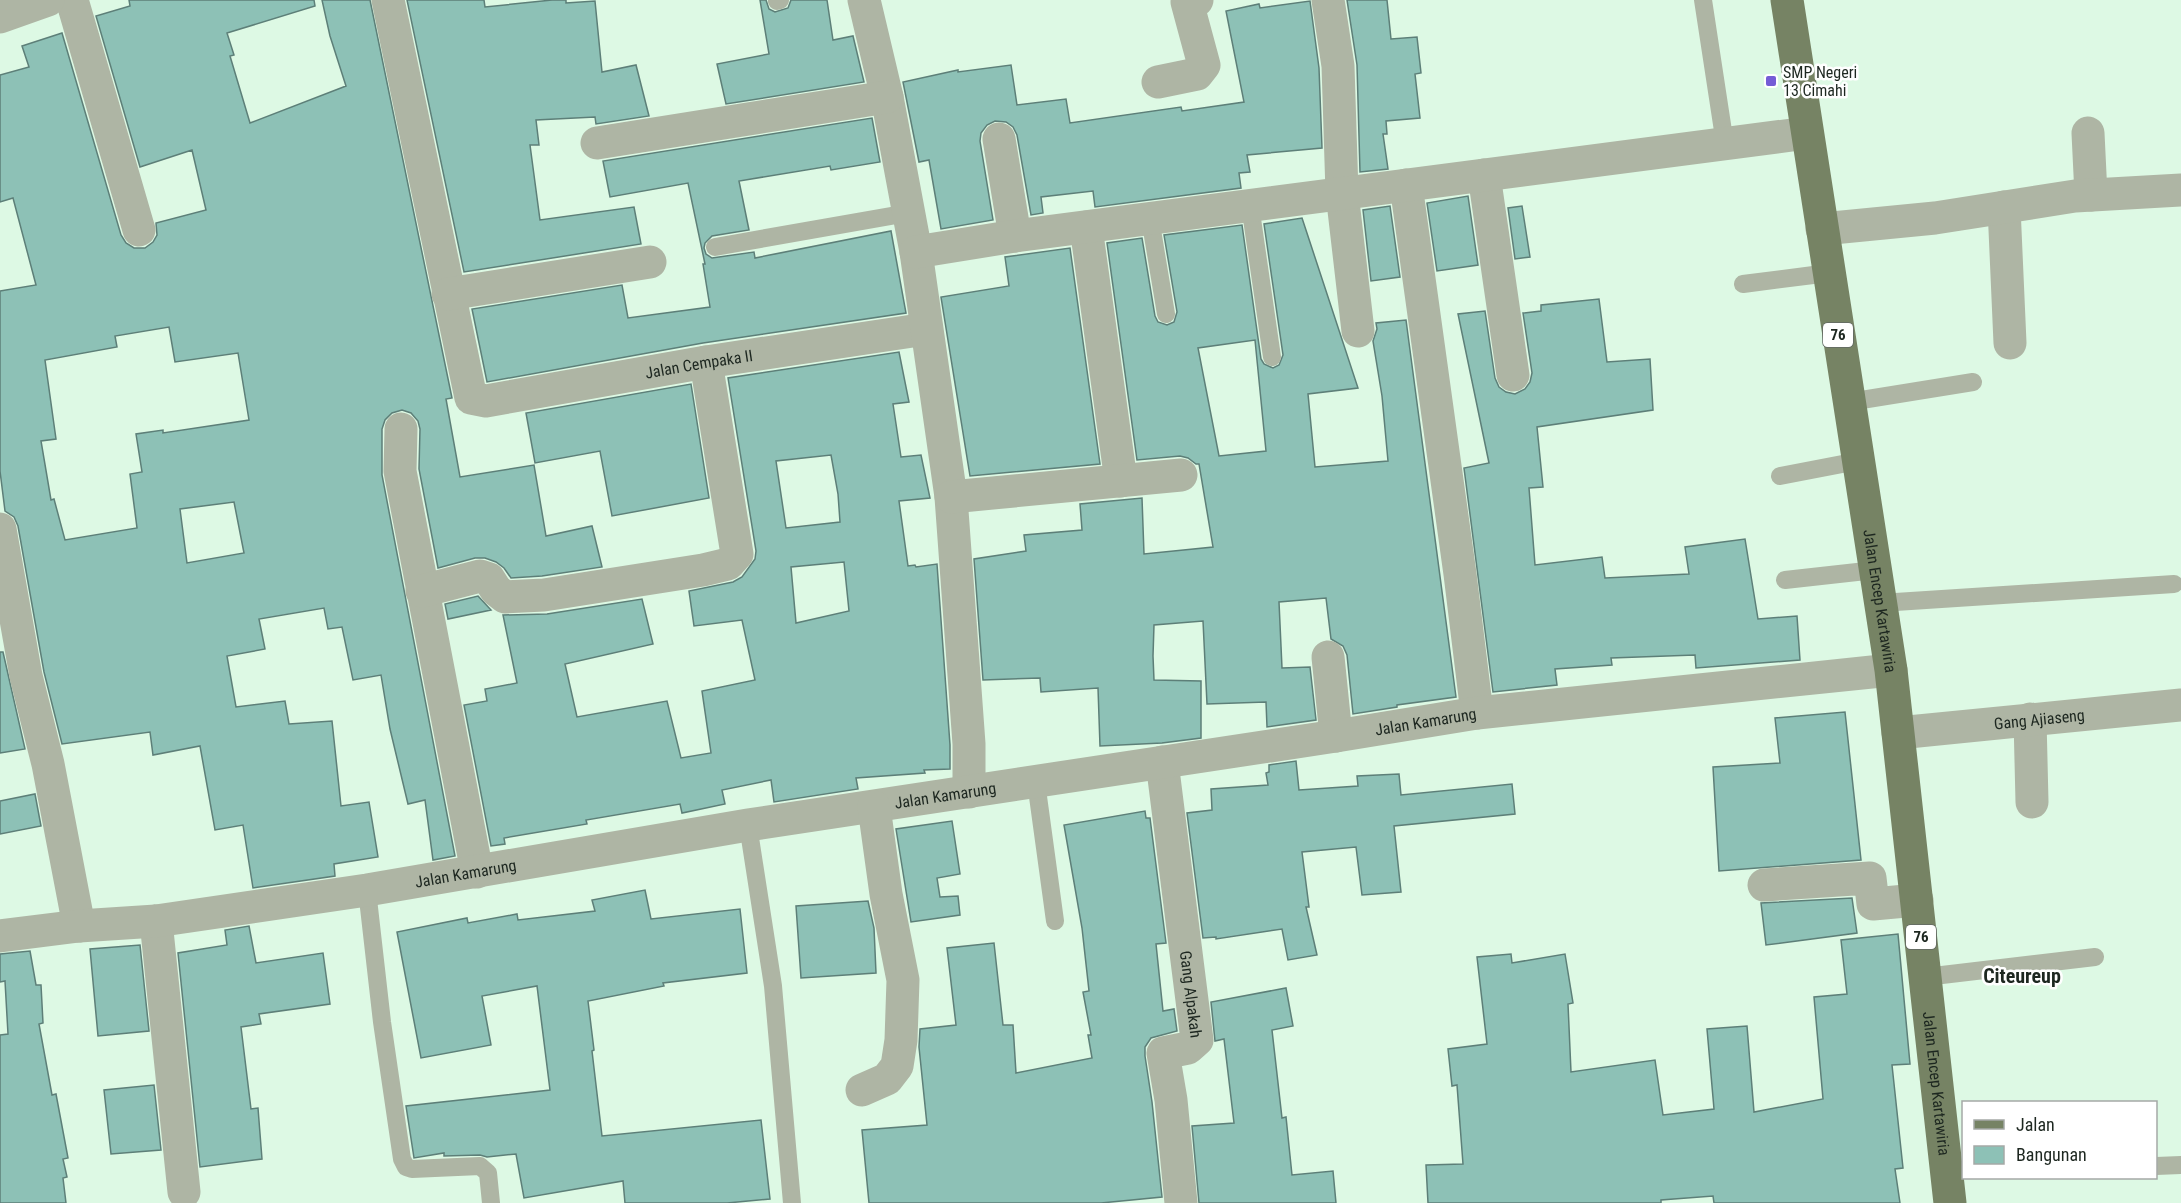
<svg xmlns="http://www.w3.org/2000/svg" width="2181" height="1203" font-family="'Roboto Condensed',sans-serif">
	<style>
		.building { fill: #8dc1b6; stroke: #5d7f78; stroke-width: 1.5; fill-rule: evenodd }
		.lines { fill: none; stroke-linecap: round; stroke-linejoin: round }
		.lane { stroke: #aeb5a4; stroke-width: 18 }
		.street { stroke: #aeb5a4; stroke-width: 33 }
		.primary { stroke: #768364; stroke-width: 33 }
		.poi-dot { fill: #755cd6; stroke: #fff; stroke-width: 2 }
		.labels { text-anchor: middle; stroke-width: 5; stroke-linejoin: round; paint-order: stroke }
		.shield { fill: #fff; stroke: #616863; stroke-width: 1.5 }
		.shield-label { font-size: 15px; font-weight: bold; fill: #1d2720 }
		.poi-label { font-size: 16px; fill: #1d2720; stroke: #fff; text-anchor: start }
		.street-label { font-size: 16px; fill: #1d2720; stroke: #fff }
		.quarter-label { font-size: 20px; font-weight: bold; fill: #1d2720; stroke: #fff }
	</style>
	<rect width="100%" height="100%" fill="#ddf9e4"/>
	<path class="building" d="M 129,0 L 314,0 L 315,6 L 227,33 L 234,55 L 230,56 L 250,123 L 346,86 L 330,36 L 322,0 L 370,0 L 452,398 L 446,399 L 460,477 L 534,465 L 546,536 L 592,526 L 602,567 L 542,576 L 511,578 L 504,568 L 496,562 L 485,558 L 475,558 L 438,568 L 419,469 L 420,429 L 418,421 L 411,413 L 402,410 L 392,413 L 385,420 L 382,429 L 382,475 L 455,856 L 433,860 L 425,800 L 408,804 L 390,729 L 381,675 L 353,680 L 342,627 L 328,629 L 324,608 L 259,619 L 265,649 L 227,656 L 236,707 L 285,701 L 289,724 L 332,721 L 341,806 L 369,802 L 378,857 L 334,864 L 335,876 L 253,888 L 243,825 L 215,830 L 200,746 L 153,755 L 150,732 L 62,744 L 44,672 L 18,526 L 14,517 L 5,511 L 0,471 L 0,291 L 36,285 L 13,198 L 0,202 L 0,75 L 29,67 L 22,46 L 62,33 L 121,235 L 126,243 L 134,248 L 145,248 L 153,242 L 157,235 L 156,223 L 206,210 L 192,150 L 140,167 L 96,16 L 130,6 ZM 169,327 L 175,362 L 238,353 L 249,420 L 163,433 L 163,430 L 136,434 L 142,472 L 130,474 L 137,528 L 65,540 L 54,499 L 51,500 L 41,441 L 56,439 L 45,360 L 117,347 L 115,336 ZM 234,502 L 244,553 L 187,563 L 180,509 Z
		M 407,0 L 484,0 L 485,7 L 552,0 L 566,0 L 566,3 L 595,1 L 602,72 L 636,65 L 649,116 L 596,124 L 595,117 L 536,120 L 539,145 L 530,145 L 540,220 L 634,207 L 641,244 L 464,272 Z
		M 760,0 L 766,0 L 769,9 L 775,12 L 788,8 L 791,0 L 827,0 L 833,40 L 853,36 L 864,82 L 726,104 L 717,64 L 769,54 Z
		M 1347,0 L 1387,0 L 1391,39 L 1417,37 L 1421,73 L 1415,74 L 1420,118 L 1386,121 L 1387,134 L 1383,134 L 1388,169 L 1360,172 L 1357,65 Z
		M 1310,1 L 1319,68 L 1322,148 L 1247,155 L 1250,172 L 1239,173 L 1241,188 L 1095,207 L 1093,191 L 1041,197 L 1043,213 L 1031,215 L 1017,135 L 1013,127 L 1006,122 L 995,121 L 987,125 L 981,133 L 980,141 L 993,220 L 941,229 L 929,160 L 919,162 L 903,82 L 958,70 L 958,72 L 1011,65 L 1017,105 L 1066,99 L 1070,123 L 1181,107 L 1182,111 L 1244,102 L 1226,11 L 1259,4 L 1260,8 Z
		M 872,118 L 880,162 L 831,170 L 830,166 L 739,181 L 749,230 L 712,236 L 705,243 L 704,248 L 706,254 L 712,258 L 754,252 L 755,258 L 891,231 L 906,313 L 703,343 L 487,382 L 472,309 L 622,285 L 628,318 L 710,307 L 703,264 L 705,264 L 688,183 L 610,197 L 603,161 Z
		M 1468,196 L 1478,265 L 1437,271 L 1427,203 Z
		M 1390,206 L 1400,277 L 1371,281 L 1363,210 Z
		M 1522,206 L 1530,257 L 1515,259 L 1508,208 Z
		M 1302,218 L 1358,388 L 1308,394 L 1315,467 L 1388,461 L 1382,396 L 1373,341 L 1377,329 L 1376,323 L 1406,320 L 1456,697 L 1397,705 L 1397,707 L 1353,714 L 1347,655 L 1343,646 L 1331,639 L 1326,598 L 1279,602 L 1282,668 L 1310,667 L 1316,720 L 1267,727 L 1266,702 L 1207,704 L 1203,621 L 1154,625 L 1153,656 L 1154,680 L 1201,681 L 1201,738 L 1162,743 L 1100,746 L 1098,688 L 1041,692 L 1040,678 L 983,680 L 974,559 L 1026,551 L 1024,535 L 1082,530 L 1080,504 L 1142,498 L 1144,554 L 1213,547 L 1199,464 L 1196,464 L 1188,458 L 1180,456 L 1137,460 L 1107,243 L 1142,238 L 1155,316 L 1158,322 L 1167,325 L 1174,322 L 1177,312 L 1164,235 L 1242,225 L 1261,359 L 1264,364 L 1273,368 L 1279,365 L 1283,355 L 1264,224 ZM 1255,340 L 1266,451 L 1219,456 L 1198,348 Z
		M 1070,248 L 1100,464 L 970,476 L 941,297 L 1009,286 L 1005,257 Z
		M 1599,299 L 1607,362 L 1650,359 L 1653,410 L 1537,427 L 1543,487 L 1529,488 L 1535,565 L 1602,557 L 1605,578 L 1689,574 L 1685,547 L 1745,539 L 1758,619 L 1797,616 L 1800,660 L 1696,668 L 1695,655 L 1611,658 L 1612,665 L 1555,669 L 1557,685 L 1493,692 L 1464,468 L 1489,463 L 1458,314 L 1485,311 L 1495,378 L 1499,387 L 1506,392 L 1515,394 L 1525,389 L 1530,382 L 1532,373 L 1523,313 L 1541,311 L 1541,305 Z
		M 899,352 L 909,402 L 893,404 L 901,457 L 921,455 L 930,498 L 899,501 L 908,566 L 915,565 L 916,567 L 937,564 L 950,745 L 950,769 L 924,770 L 925,773 L 856,778 L 858,789 L 774,802 L 771,780 L 722,790 L 725,804 L 682,813 L 680,804 L 586,820 L 587,824 L 504,838 L 505,844 L 491,846 L 464,705 L 487,701 L 485,689 L 517,683 L 503,615 L 547,614 L 642,599 L 653,644 L 565,664 L 577,717 L 667,701 L 681,758 L 711,753 L 702,691 L 755,680 L 742,620 L 694,626 L 689,591 L 733,582 L 742,577 L 755,559 L 756,551 L 728,378 ZM 831,455 L 838,494 L 840,522 L 786,528 L 776,461 ZM 844,562 L 849,611 L 796,623 L 791,567 Z
		M 691,384 L 709,498 L 612,516 L 600,451 L 535,463 L 526,413 Z
		M 478,596 L 491,610 L 448,619 L 445,604 Z
		M 0,652 L 3,652 L 25,749 L 0,753 Z
		M 1845,712 L 1861,860 L 1719,871 L 1713,767 L 1780,763 L 1775,718 Z
		M 1296,761 L 1299,790 L 1358,786 L 1357,776 L 1399,774 L 1401,795 L 1512,784 L 1515,814 L 1394,826 L 1401,892 L 1362,895 L 1356,847 L 1302,852 L 1309,907 L 1306,907 L 1317,955 L 1288,960 L 1282,929 L 1216,939 L 1216,937 L 1203,938 L 1187,813 L 1212,810 L 1211,789 L 1268,785 L 1266,773 L 1269,772 L 1269,765 Z
		M 35,794 L 41,826 L 0,834 L 0,801 Z
		M 1145,811 L 1146,818 L 1150,818 L 1166,943 L 1156,944 L 1163,1011 L 1174,1009 L 1177,1031 L 1151,1038 L 1145,1047 L 1145,1056 L 1152,1102 L 1162,1197 L 1101,1203 L 869,1203 L 862,1130 L 927,1125 L 919,1047 L 920,1029 L 956,1025 L 947,948 L 994,943 L 1003,1025 L 1013,1025 L 1016,1073 L 1092,1058 L 1088,1035 L 1091,1035 L 1083,992 L 1089,991 L 1082,928 L 1064,825 Z
		M 952,821 L 960,874 L 937,878 L 940,897 L 958,896 L 960,915 L 911,922 L 896,829 Z
		M 645,890 L 651,919 L 740,909 L 747,973 L 663,983 L 664,986 L 588,1001 L 594,1050 L 592,1051 L 602,1136 L 761,1120 L 770,1199 L 727,1203 L 625,1203 L 623,1181 L 524,1198 L 516,1154 L 487,1157 L 480,1155 L 444,1156 L 444,1153 L 414,1158 L 406,1106 L 550,1090 L 537,986 L 482,996 L 491,1045 L 421,1058 L 397,932 L 467,918 L 468,923 L 517,914 L 518,920 L 595,911 L 592,900 Z
		M 1852,898 L 1857,933 L 1766,945 L 1761,903 Z
		M 868,901 L 874,928 L 876,973 L 801,978 L 796,906 Z
		M 249,926 L 256,963 L 323,953 L 330,1004 L 259,1014 L 261,1024 L 241,1027 L 251,1109 L 258,1108 L 262,1159 L 200,1167 L 178,953 L 227,945 L 225,930 Z
		M 1898,934 L 1910,1064 L 1892,1065 L 1903,1168 L 1895,1169 L 1900,1203 L 1714,1203 L 1713,1196 L 1661,1200 L 1661,1203 L 1428,1203 L 1426,1165 L 1463,1164 L 1457,1085 L 1452,1086 L 1448,1049 L 1487,1044 L 1477,957 L 1511,954 L 1512,963 L 1565,954 L 1573,1003 L 1568,1004 L 1571,1072 L 1655,1060 L 1663,1115 L 1714,1109 L 1707,1029 L 1747,1026 L 1754,1112 L 1823,1099 L 1814,997 L 1847,994 L 1841,940 Z
		M 140,945 L 149,1031 L 98,1036 L 90,949 Z
		M 30,951 L 36,985 L 41,985 L 43,1023 L 39,1024 L 52,1095 L 56,1094 L 68,1158 L 63,1159 L 67,1177 L 63,1178 L 66,1203 L 0,1203 L 0,1035 L 8,1034 L 5,981 L 0,982 L 0,954 Z
		M 1286,988 L 1293,1026 L 1272,1030 L 1282,1118 L 1286,1117 L 1292,1175 L 1333,1171 L 1336,1203 L 1199,1203 L 1192,1126 L 1234,1123 L 1224,1039 L 1215,1041 L 1211,1002 Z
		M 154,1085 L 161,1150 L 111,1154 L 104,1090 Z"/>
	<g class="lines">
		<path class="lane" d="M 1703,0 L 1725,144
			M 777,1 L 780,0
			M 1250,205 L 1272,357
			M 1150,218 L 1166,314
			M 715,247 L 908,213
			M 1743,284 L 1829,273
			M 1849,402 L 1973,382
			M 1780,476 L 1858,461
			M 1785,580 L 1875,570
			M 1880,603 L 2174,584
			M 1036,782 L 1055,921
			M 748,825 L 773,986 L 792,1203
			M 367,890 L 382,1022 L 402,1159 L 406,1167 L 412,1169 L 480,1166 L 488,1173 L 491,1203
			M 1925,977 L 2095,957
			M 2156,1166 L 2181,1165"/>
		<g class="street">
			<path d="M 72,0 L 139,230"/>
			<path id="s1" d="M 388,0 L 471,398 L 486,401 L 706,362 L 926,329"/>
			<path d="M 864,0 L 887,97 L 916,252 L 951,497 L 969,744 L 969,792"/>
			<path d="M 1328,0 L 1338,66 L 1342,193 L 1358,331"/>
			<path d="M 0,17 L 48,0"/>
			<path d="M 1158,82 L 1197,74 L 1204,65 L 1187,2 L 1197,0"/>
			<path d="M 2088,133 L 2091,195"/>
			<path d="M 999,139 L 1015,236"/>
			<path d="M 597,143 L 887,97"/>
			<path d="M 1484,175 L 1513,375"/>
			<path d="M 1406,185 L 1460,574 L 1477,713"/>
			<path d="M 2004,207 L 2010,343"/>
			<path d="M 1086,227 L 1121,481"/>
			<path d="M 1822,229 L 1935,218 L 2075,196 L 2181,190"/>
			<path d="M 916,252 L 1015,236 L 1807,133"/>
			<path d="M 448,294 L 650,262"/>
			<path d="M 401,429 L 400,471 L 477,872"/>
			<path d="M 951,497 L 1181,475"/>
			<path d="M 0,529 L 26,676 L 48,764 L 79,926"/>
			<path d="M 422,591 L 480,576 L 489,579 L 496,590 L 505,597 L 544,595 L 703,570 L 728,564 L 737,554 L 706,362"/>
			<path d="M 1328,657 L 1336,736"/>
			<path d="M 2030,719 L 2032,802"/>
			<path id="s2" d="M 1898,733 L 2181,705"/>
			<path id="s3" d="M 1162,762 L 1197,1040 L 1188,1048 L 1163,1053 L 1171,1100 L 1181,1203"/>
			<path d="M 1764,885 L 1870,878 L 1873,904 L 1917,900"/>
			<path d="M 156,921 L 184,1192"/>
			<path id="s4" d="M 0,936 L 79,926 L 156,921 L 367,890 L 748,825 L 1336,736 L 1477,713 L 1891,670"/>
			<path d="M 862,1090 L 887,1079 L 897,1066 L 901,1040 L 903,980 L 886,894 L 874,807"/>
		</g>
		<path class="primary" id="s5" d="M 1787,0 L 1891,670 L 1950,1203"/>
	</g>
	<rect class="poi-dot" x="1765" y="75" width="12" height="12" rx="3"/>
	<g class="labels">
		<g class="shield">
			<rect x="1823" y="323" width="30" height="24" rx="4.5"/>
			<rect x="1906" y="925" width="30" height="24" rx="4.5"/>
		</g>
		<g class="shield-label">
			<text x="1838" y="340">76</text>
			<text x="1921" y="942">76</text>
		</g>
		<g class="poi-label">
			<text x="1783" y="78">SMP Negeri<tspan x="1783" dy="18">13 Cimahi</tspan></text>
		</g>
		<g class="street-label">
			<text dy="6" stroke="none"><textPath href="#s1" startOffset="638">Jalan Cempaka II</textPath></text>
			<text dy="6" stroke="none"><textPath href="#s5" startOffset="608">Jalan Encep Kartawiria</textPath></text>
			<text dy="6" stroke="none"><textPath href="#s2" startOffset="142">Gang Ajiaseng</textPath></text>
			<text dy="6" stroke="none"><textPath href="#s4" startOffset="1442">Jalan Kamarung</textPath></text>
			<text dy="6" stroke="none"><textPath href="#s4" startOffset="956">Jalan Kamarung</textPath></text>
			<text dy="6" stroke="none"><textPath href="#s4" startOffset="470">Jalan Kamarung</textPath></text>
			<text dy="6" stroke="none"><textPath href="#s3" startOffset="234">Gang Alpakah</textPath></text>
			<text dy="6" stroke="none"><textPath href="#s5" startOffset="1094">Jalan Encep Kartawiria</textPath></text>
		</g>
		<g class="quarter-label">
			<text x="2022" y="983">Citeureup</text>
		</g>
	</g>
	<rect x="1962" y="1101" width="195" height="78" fill="#ffffff" stroke="#a5a9a6" stroke-width="1.5"/>
	<rect x="1974" y="1120" width="30" height="9" fill="#768364" stroke="#a5a9a6" stroke-width="1.5"/>
	<text x="2016" y="1131" font-size="18" fill="#1d2720">Jalan</text>
	<rect x="1974" y="1146" width="30" height="18" fill="#8dc1b6" stroke="#a5a9a6" stroke-width="1.5"/>
	<text x="2016" y="1161" font-size="18" fill="#1d2720">Bangunan</text>
</svg>
